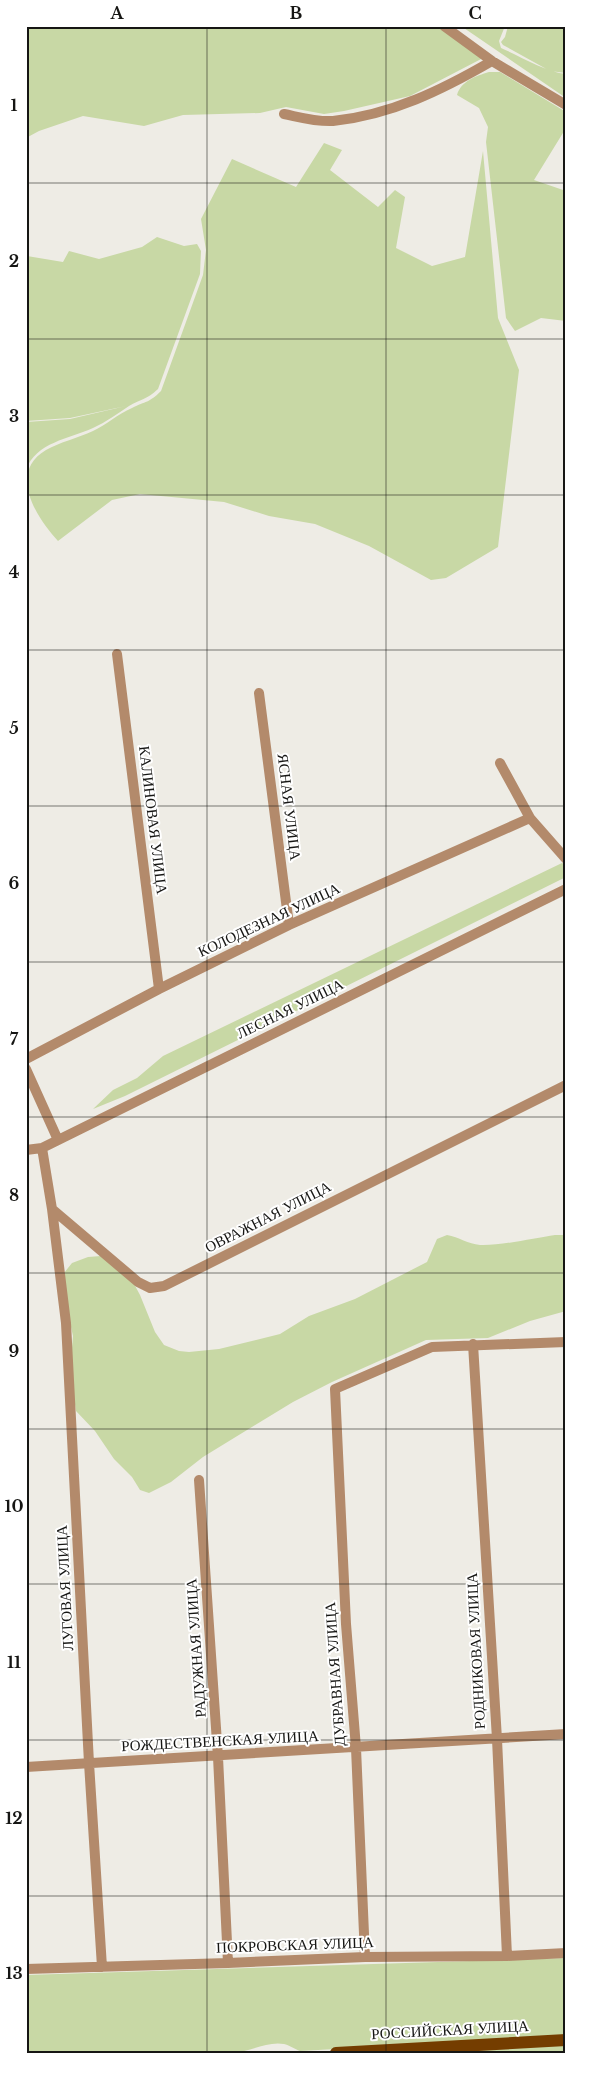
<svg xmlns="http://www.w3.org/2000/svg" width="592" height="2079" font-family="'Libre Baskerville',serif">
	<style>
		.green { fill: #c8d8a5 }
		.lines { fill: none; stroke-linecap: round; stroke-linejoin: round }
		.minor { stroke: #b38a6b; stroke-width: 10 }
		.major { stroke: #743d00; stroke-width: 12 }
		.grid { fill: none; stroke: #161614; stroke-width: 1; stroke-opacity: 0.55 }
		.labels { text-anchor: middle; stroke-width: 4; stroke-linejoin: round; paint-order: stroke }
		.street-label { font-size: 15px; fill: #161614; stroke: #fff }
		.neatline { fill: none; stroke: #161614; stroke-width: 2 }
		.grid-label { font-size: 16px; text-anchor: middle; font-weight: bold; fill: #161614 }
	</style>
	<rect width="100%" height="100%" fill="#eeece5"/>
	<path class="green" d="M 26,26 L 438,26 L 483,58 L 410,96 L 344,111 L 324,114 L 286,107 L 260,113 L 183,115 L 144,126 L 83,116 L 39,131 L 26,138 Z
		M 461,26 L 505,26 L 499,41 L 501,48 C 520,56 546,72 566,74 L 566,98 Z
		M 508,26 L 566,26 L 566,73 L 550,71 L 503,45 L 501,42 L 505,37 Z
		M 489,72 L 500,72 L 566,112 L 566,128 L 534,180 L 566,191 L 566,321 L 541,318 L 515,331 L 506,318 L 486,142 L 488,127 L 479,108 L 457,95 C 461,81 476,76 489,72 Z
		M 324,143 L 342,150 L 330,170 L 378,207 L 395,190 L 405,197 L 396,248 L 432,266 L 465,257 L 483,151 L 498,318 L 519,370 L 498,547 L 446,578 L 431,580 L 369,546 L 315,524 L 269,516 L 224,502 L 140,494 L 112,500 L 58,541 C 37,518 7,473 46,450 C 60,442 78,438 93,431 C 106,425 118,414 132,408 C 146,401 149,403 161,391 L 203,275 L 206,250 L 201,219 L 232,159 L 296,187 Z
		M 157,237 L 184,246 L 197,244 L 201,251 L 200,274 L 158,389 C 147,400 140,399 129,406 C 117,414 106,422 93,428 C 69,439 36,442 26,470 L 26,422 L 70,419 L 126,406 L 70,418 L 26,421 L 26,253 L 27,256 L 63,262 L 69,251 L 99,259 L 142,247 Z
		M 562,863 L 566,865 L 566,877 L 125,1096 L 93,1109 L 113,1090 L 137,1078 L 163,1056 Z
		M 447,1235 C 459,1237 468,1244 480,1245 C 499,1246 535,1238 555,1235 L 566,1235 L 566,1311 L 530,1321 L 488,1338 L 426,1340 L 332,1382 L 293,1402 L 203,1457 L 171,1482 L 149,1493 L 140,1490 L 132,1477 L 114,1459 L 95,1431 L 76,1411 L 70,1370 L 73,1336 L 65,1300 L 64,1273 L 72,1263 L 88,1257 L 101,1256 L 133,1282 L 140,1295 L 155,1332 L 164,1345 L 179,1351 L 189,1352 L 219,1349 L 280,1334 L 309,1316 L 355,1299 L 427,1262 L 437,1239 Z
		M 566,1958 L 566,2036 L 300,2051 C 295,2049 289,2045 284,2044 C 267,2041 250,2052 232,2053 L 26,2053 L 26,1975 Z
		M 566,2045 L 566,2053 L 429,2053 Z"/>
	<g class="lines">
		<path class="minor" d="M 444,26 L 492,61 L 566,105
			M 284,114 C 299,117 316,122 333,121 C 391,115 442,90 492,61
			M 117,654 L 159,989
			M 259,693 L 289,925
			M 500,763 L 530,818 L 566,859
			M 26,1059 L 159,989 L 289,925 L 530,818
			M 26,1069 L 58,1140
			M 42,1148 L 52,1209 L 138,1282 L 150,1288 L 164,1286 L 566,1085
			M 26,1150 L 42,1148 L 566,889
			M 52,1209 L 66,1323 L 89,1763 L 102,1967
			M 473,1344 L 497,1739 L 507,1956
			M 199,1480 L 218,1757 L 228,1963
			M 26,1767 L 566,1734
			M 365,1957 L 356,1748 L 346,1624 L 335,1389 L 432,1347 L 566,1342
			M 26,1969 L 228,1963 L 365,1957 L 507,1956 L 566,1953"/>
		<path class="major" d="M 336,2053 L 566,2040"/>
	</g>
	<path class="grid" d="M 207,26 L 207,2053M 386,26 L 386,2053M 26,183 L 566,183M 26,339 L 566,339M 26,495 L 566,495M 26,650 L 566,650M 26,806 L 566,806M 26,962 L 566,962M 26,1117 L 566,1117M 26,1273 L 566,1273M 26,1429 L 566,1429M 26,1584 L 566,1584M 26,1740 L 566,1740M 26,1896 L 566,1896"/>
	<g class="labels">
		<g class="street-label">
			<text transform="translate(289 807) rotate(83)" y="5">ЯСНАЯ УЛИЦА</text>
			<text transform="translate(153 820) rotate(83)" y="5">КАЛИНОВАЯ УЛИЦА</text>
			<text transform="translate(269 920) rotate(-25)" y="5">КОЛОДЕЗНАЯ УЛИЦА</text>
			<text transform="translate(290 1009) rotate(-26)" y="5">ЛЕСНАЯ УЛИЦА</text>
			<text transform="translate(268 1217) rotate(-27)" y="5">ОВРАЖНАЯ УЛИЦА</text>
			<text transform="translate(65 1588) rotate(-93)" y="5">ЛУГОВАЯ УЛИЦА</text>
			<text transform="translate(196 1648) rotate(-94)" y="5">РАДУЖНАЯ УЛИЦА</text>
			<text transform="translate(476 1651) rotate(-93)" y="5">РОДНИКОВАЯ УЛИЦА</text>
			<text transform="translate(335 1674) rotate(-94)" y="5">ДУБРАВНАЯ УЛИЦА</text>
			<text transform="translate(220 1741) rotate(-3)" y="5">РОЖДЕСТВЕНСКАЯ УЛИЦА</text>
			<text transform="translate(295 1945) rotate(-2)" y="5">ПОКРОВСКАЯ УЛИЦА</text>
			<text transform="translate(450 2030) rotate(-3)" y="5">РОССИЙСКАЯ УЛИЦА</text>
		</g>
	</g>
	<rect width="592" height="2079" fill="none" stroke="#ffffff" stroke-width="55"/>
	<rect x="28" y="28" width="536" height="2024" class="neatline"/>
	<g class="grid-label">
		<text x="117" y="19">A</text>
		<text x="296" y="19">B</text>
		<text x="475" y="19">C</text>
		<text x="14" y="111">1</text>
		<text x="14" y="267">2</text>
		<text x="14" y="422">3</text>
		<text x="14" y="578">4</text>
		<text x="14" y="734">5</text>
		<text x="14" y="889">6</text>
		<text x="14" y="1045">7</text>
		<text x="14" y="1201">8</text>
		<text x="14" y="1357">9</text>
		<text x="14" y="1512">10</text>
		<text x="14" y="1668">11</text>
		<text x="14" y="1824">12</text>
		<text x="14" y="1979">13</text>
	</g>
</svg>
